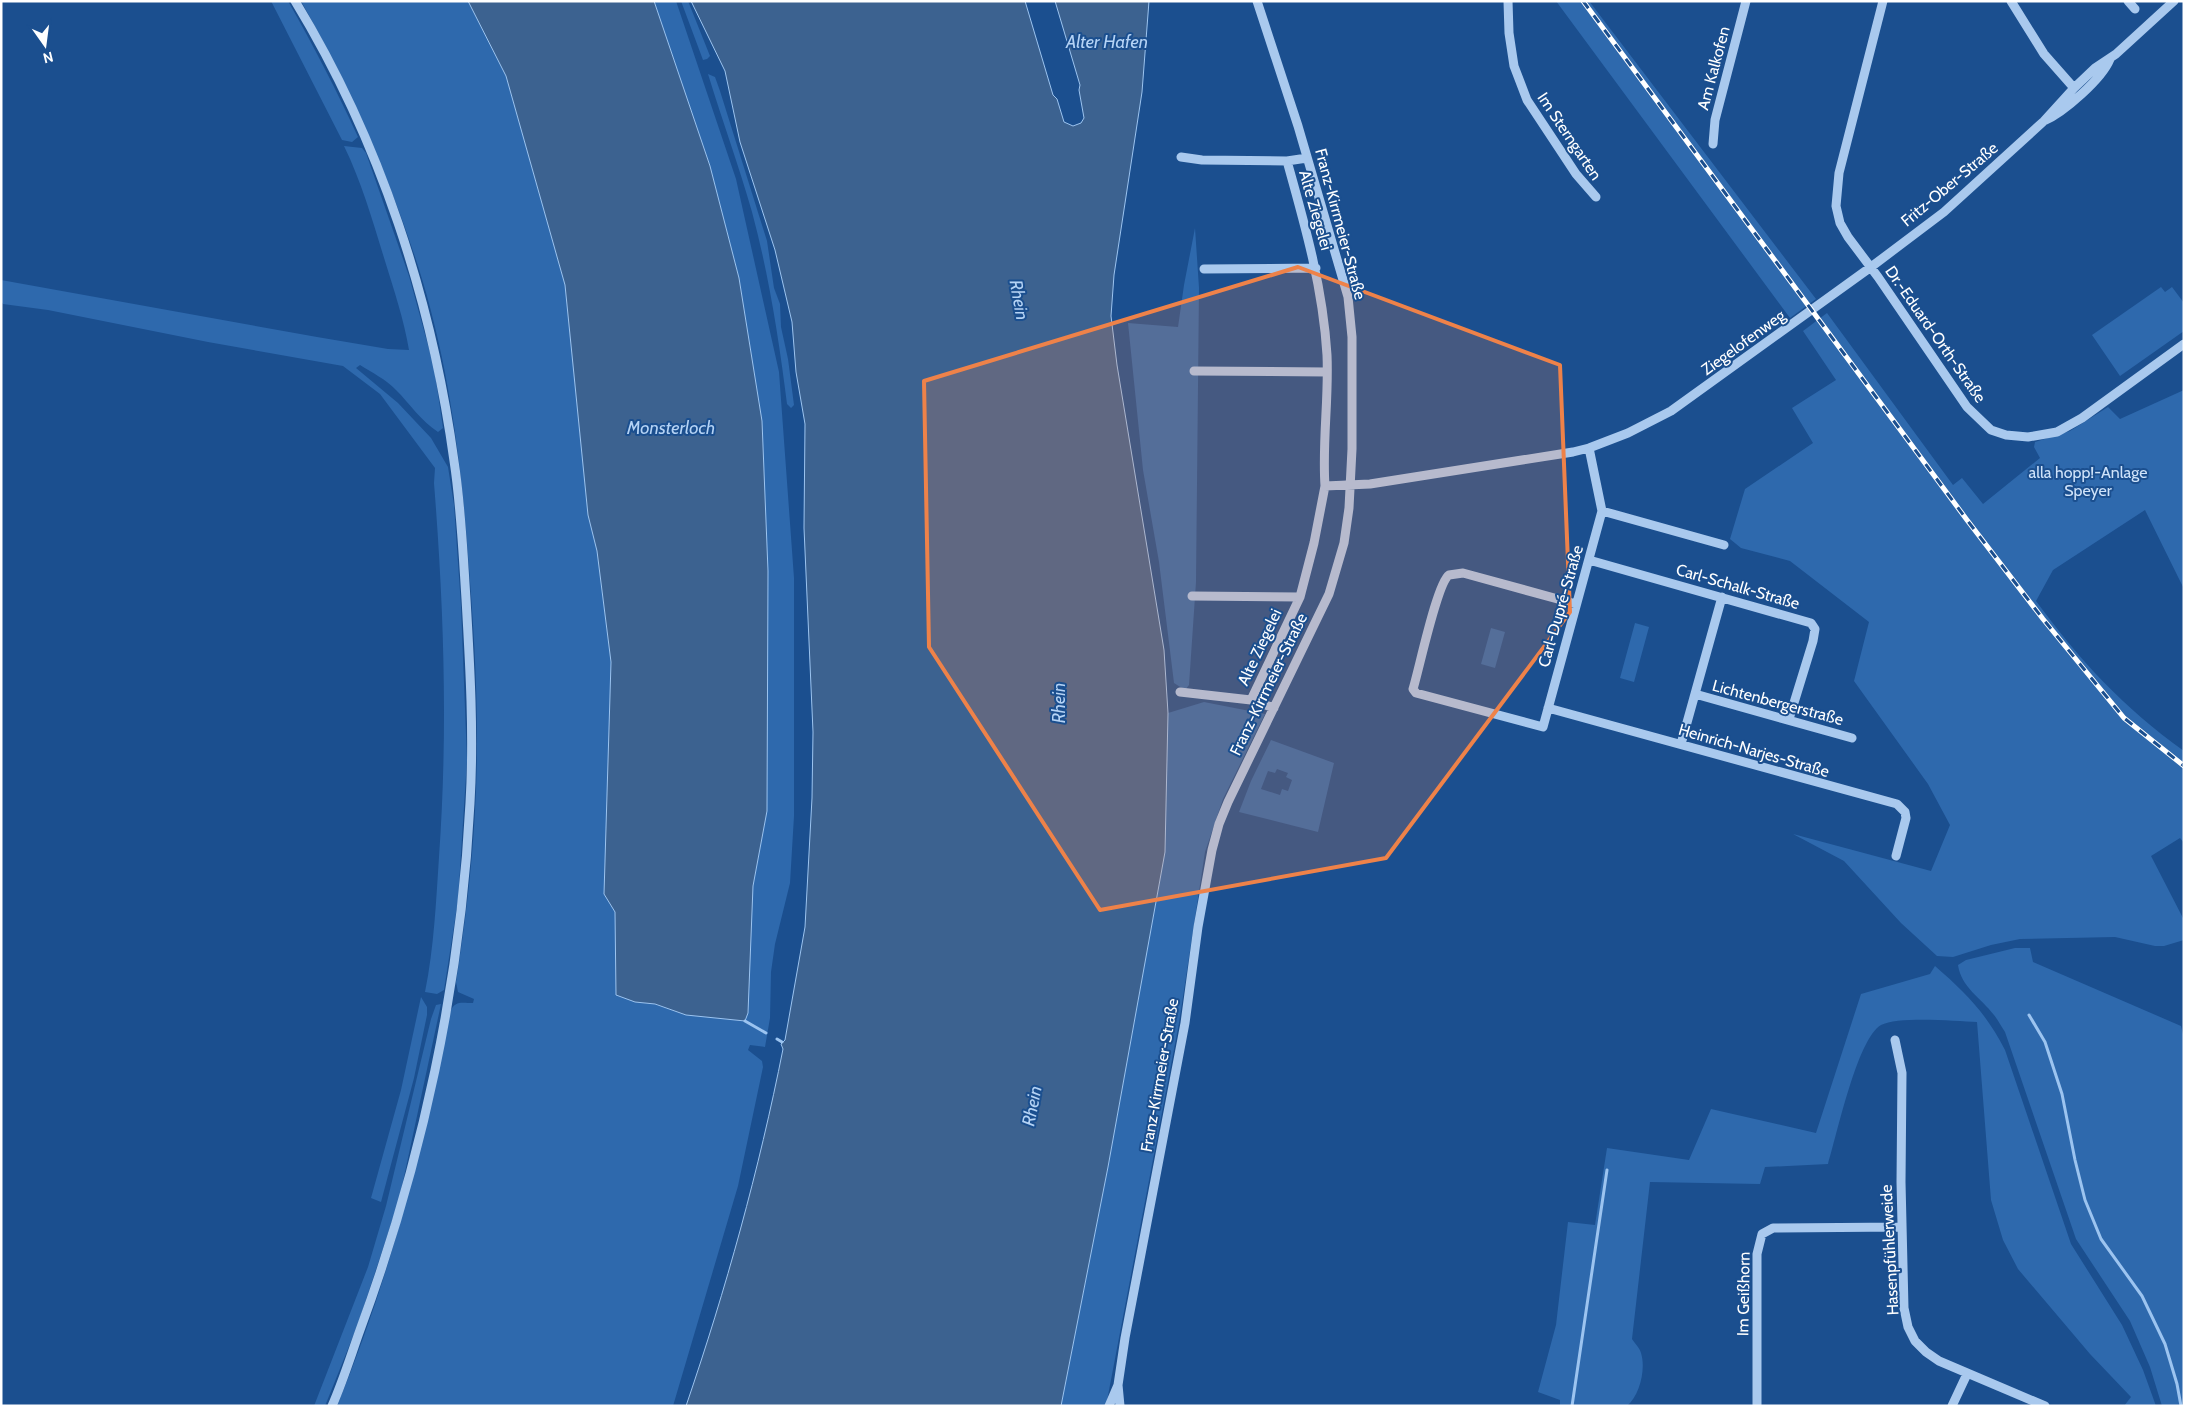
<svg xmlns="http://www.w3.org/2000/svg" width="2185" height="1407" font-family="Cabin,sans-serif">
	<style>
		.green { fill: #2e69ad; fill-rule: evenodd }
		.water { fill: #3c6290; stroke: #9cc4f0 }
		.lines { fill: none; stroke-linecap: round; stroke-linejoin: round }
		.stream { stroke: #9cc4f0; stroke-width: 3 }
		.minor { stroke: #a9c9ee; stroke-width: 9 }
		.rail-casing { stroke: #fff; stroke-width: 5 }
		.rail { stroke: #1b4f8f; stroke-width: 3; stroke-dasharray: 9; stroke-linecap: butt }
		.marked { fill: #ee8249; fill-opacity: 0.2; stroke: #ee8249; stroke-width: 4; stroke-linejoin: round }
		.labels { text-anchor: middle; stroke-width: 4; stroke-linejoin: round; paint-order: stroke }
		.street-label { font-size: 16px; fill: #fff; stroke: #1b4f8f }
		.park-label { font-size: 16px; fill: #cfe3fa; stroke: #1b4f8f }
		.water-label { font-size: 18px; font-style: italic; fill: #b5d3f5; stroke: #1b4f8f }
	</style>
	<rect width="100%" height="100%" fill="#1b4f8f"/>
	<path class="green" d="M 271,1 L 288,1 C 313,45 337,91 358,137 L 352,142 L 342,140 Z
		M 301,1 L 468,1 L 506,76 L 565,285 L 588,515 L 597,551 L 611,662 L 604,894 L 615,912 L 616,994 L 635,1002 L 654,1004 L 686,1015 L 753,886 L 767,811 L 768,571 L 762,421 L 739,278 L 710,166 L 654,1 L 676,1 L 736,179 L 779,372 L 794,578 L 794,816 L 790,883 L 775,944 L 771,972 L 770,1018 L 765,1047 L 750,1045 L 748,1050 L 762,1061 L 763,1067 L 738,1186 L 673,1406 L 337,1406 C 390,1278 423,1147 450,1012 C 455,1000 462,1003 473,1003 L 474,999 L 458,992 L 456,982 C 465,925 472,868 475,811 C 480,726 475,641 468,556 C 461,459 448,360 418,266 C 388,173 349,86 301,1 Z
		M 681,1 L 688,1 L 710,56 L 707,59 L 703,60 Z
		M 1556,1 L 1589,1 L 1816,299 L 1790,318 Z
		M 708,74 L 715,77 L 720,91 L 767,241 L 774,288 L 780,304 L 781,327 L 788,359 L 794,405 L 791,408 L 787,404 C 779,340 769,275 752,212 C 739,166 722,120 708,74 Z
		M 344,146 L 362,148 L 366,153 L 409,276 L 434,367 L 443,428 L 438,432 C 421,421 410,404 396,390 C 385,379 373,373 360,365 L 356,368 L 398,403 L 431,438 L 448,467 L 454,505 L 461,606 L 467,760 L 458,900 L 444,990 L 437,994 L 425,992 C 434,947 436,902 439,857 C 448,729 444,610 434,483 L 435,468 L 380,394 L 343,366 L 208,342 L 48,310 L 3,304 L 1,301 L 1,280 L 317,337 L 388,349 L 409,350 C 404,320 394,290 385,261 C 373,222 362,183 344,146 Z
		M 1195,228 L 1199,288 L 1196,582 L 1189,685 L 1185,690 L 1174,683 L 1159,562 L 1143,470 L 1128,323 L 1178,327 L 1184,285 Z
		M 2161,287 L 2165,292 L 2172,287 L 2184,303 L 2184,331 L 2120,376 L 2092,335 Z
		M 1827,313 L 1953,485 L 1962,478 L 1983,504 L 2040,458 L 2034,447 L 2035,442 L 2070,431 L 2108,407 L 2120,419 L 2184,390 L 2184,589 L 2145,510 L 2053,570 L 2036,601 C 2080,661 2123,707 2184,751 L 2184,843 L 2180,838 L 2151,856 L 2184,920 L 2184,940 L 2164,946 L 2155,946 L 2115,937 L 2020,939 L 1991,945 L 1953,957 L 1937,956 L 1901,923 L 1844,861 L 1793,834 L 1931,871 L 1950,825 L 1928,784 L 1854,681 L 1869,622 L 1790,561 L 1741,548 L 1730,539 L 1745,489 L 1813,443 L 1792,408 L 1836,380 L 1803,331 Z
		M 1635,623 L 1649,627 L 1634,682 L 1620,678 Z
		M 1491,628 L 1505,632 L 1495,668 L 1481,664 Z
		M 1204,702 L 1265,714 L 1223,799 L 1205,852 L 1179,1023 L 1106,1406 L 1061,1406 L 1108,1167 L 1165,852 L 1168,713 Z
		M 1271,740 L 1334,763 L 1318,832 L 1239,812 L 1251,781 ZM 1277,769 L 1288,773 L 1286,777 L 1292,780 L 1288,791 L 1282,789 L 1280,795 L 1261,789 L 1268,771 L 1275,773 Z
		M 2015,948 L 2030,948 L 2033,962 L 2181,1026 L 2184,1038 L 2184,1406 L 2162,1406 L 2150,1367 L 2130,1321 L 2076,1239 L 2005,1032 C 2001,1026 1998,1020 1994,1015 C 1981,998 1961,987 1958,965 L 1966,960 Z
		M 1935,966 C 1966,993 1986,1013 2005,1050 L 2071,1244 L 2122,1325 L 2143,1370 L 2156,1406 L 2124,1406 L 2131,1397 L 2090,1354 L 2018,1269 L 2003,1240 L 1991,1200 L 1977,1022 C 1956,1021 1898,1016 1881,1025 C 1857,1039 1837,1135 1828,1164 L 1765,1167 L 1760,1184 L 1650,1182 L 1632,1339 C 1635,1344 1640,1348 1641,1353 C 1646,1369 1640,1395 1627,1406 L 1560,1406 L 1560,1400 L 1538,1392 L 1556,1325 L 1568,1222 L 1595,1225 L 1607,1148 L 1689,1160 L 1711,1109 L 1816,1133 L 1861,994 L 1930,974 Z
		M 421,997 L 427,1007 L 427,1015 L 414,1078 L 381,1202 L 371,1198 L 401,1090 Z
		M 441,1004 L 399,1200 L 358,1324 L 325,1406 L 314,1406 L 368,1267 L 386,1206 L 431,1019 L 436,1005 Z"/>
	<path class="water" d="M 468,1 L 654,1 L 710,166 L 739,278 L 762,421 L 768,571 L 767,811 L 753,886 L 748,1013 L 745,1021 L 686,1015 L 655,1004 L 635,1002 L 616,995 L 615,912 L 604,894 L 611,662 L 597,551 L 588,515 L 565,285 L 506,76 Z
		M 691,1 L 1025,1 L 1053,95 L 1057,99 L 1064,122 L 1073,126 L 1081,123 L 1084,118 L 1079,90 L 1080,85 L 1055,1 L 1149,1 L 1142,92 L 1114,275 L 1111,316 L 1117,365 L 1164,650 L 1168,713 L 1165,852 L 1108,1167 L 1061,1406 L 686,1406 C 726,1289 759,1170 783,1049 L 781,1044 L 785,1040 L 805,927 L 812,798 L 813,732 L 804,528 L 805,424 L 796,372 L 792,322 L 775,250 L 740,142 L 725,71 Z"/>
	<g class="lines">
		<path class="stream" d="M 2029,1015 L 2045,1042 L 2062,1094 L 2075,1160 L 2085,1200 L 2101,1239 L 2142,1296 L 2165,1344 L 2177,1384 L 2181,1406
			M 745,1021 L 766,1033
			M 777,1039 L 782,1042
			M 1572,1406 L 1607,1170"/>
		<path class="minor" d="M 295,1 C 380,141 432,300 454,461 C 461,506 463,553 466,599 C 470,667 474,735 470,803 C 461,982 422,1162 360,1330 C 351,1355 343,1381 332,1406
			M 1508,1 L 1509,33 L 1514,66 L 1527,100 L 1576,174 L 1596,197
			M 1883,1 L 1839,173 L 1836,206 L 1840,223 L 1848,237 L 1878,277 L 1967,407 L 1991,430 L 2006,435 L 2028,437 L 2057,432 L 2082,418 L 2184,344
			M 2011,1 L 2044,54 L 2074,88
			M 2128,1 L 2135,9
			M 2044,121 C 2064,112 2102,79 2110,59
			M 1713,144 L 1715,120 L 1746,1
			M 1181,157 L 1202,160 L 1287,161 L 1307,158
			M 1287,161 C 1305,225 1323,288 1327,355 C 1329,399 1322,442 1325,486
			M 1204,269 L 1316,268
			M 1194,371 L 1327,372
			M 1602,511 L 1724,545
			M 1589,560 L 1811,623 L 1815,629 L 1813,641 L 1789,719
			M 1192,596 L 1300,597
			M 1576,604 L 1463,573 L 1449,575 C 1437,583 1419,670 1413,689 L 1416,693 L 1543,727 L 1602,511 L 1589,448
			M 1180,692 L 1251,700 L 1300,597 L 1314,543 L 1325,486 L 1370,484 L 1573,452 L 1589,448 L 1628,433 L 1671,411 L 1871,267 L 1944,212 L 2044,121 L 2074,88 L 2095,68 L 2116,54 L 2174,1
			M 1695,694 L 1852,738
			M 1251,700 L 1274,708
			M 1548,708 L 1897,804 L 1905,812 L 1906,818 L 1896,856
			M 1681,744 L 1722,597
			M 1895,1040 L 1902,1073 L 1901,1182 L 1904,1308 L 1908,1327 L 1915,1341 L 1926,1352 L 1939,1361 L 2045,1406
			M 1109,1406 L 1118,1385
			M 1120,1406 L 1118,1385 L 1125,1338 L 1185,1023 L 1198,927 L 1212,850 L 1219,824 L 1228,802 L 1329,594 L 1344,543 L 1349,508 L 1352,449 L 1352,337 L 1348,297 L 1298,126 L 1257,1
			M 1757,1406 L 1757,1254 L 1762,1234 L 1773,1228 L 1901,1227
			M 1952,1406 L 1967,1374"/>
		<defs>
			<path id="rail" d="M 1583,1 L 1967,520 L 2043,619 L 2124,718 L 2184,766"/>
		</defs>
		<use href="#rail" class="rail-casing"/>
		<use href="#rail" class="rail"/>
	</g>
	<path class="marked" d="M 1298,267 L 1560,365 L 1570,612 L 1386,858 L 1100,910 L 929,647 L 924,381 Z"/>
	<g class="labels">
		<g class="street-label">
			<text transform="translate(1713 68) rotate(-75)" y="6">Am Kalkofen</text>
			<text transform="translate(1570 136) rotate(56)" y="6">Im Sterngarten</text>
			<text transform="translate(1949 184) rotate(-40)" y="6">Fritz-Ober-Straße</text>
			<text transform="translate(1316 210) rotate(74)" y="6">Alte Ziegelei</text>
			<text transform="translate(1341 224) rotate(75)" y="6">Franz-Kirrmeier-Straße</text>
			<text transform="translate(1936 334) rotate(55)" y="6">Dr.-Eduard-Orth-Straße</text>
			<text transform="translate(1743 342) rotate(-36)" y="6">Ziegelofenweg</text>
			<text transform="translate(1738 586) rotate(16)" y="6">Carl-Schalk-Straße</text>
			<text transform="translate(1560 606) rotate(-74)" y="6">Carl-Dupré-Straße</text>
			<text transform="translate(1259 647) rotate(-65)" y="6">Alte Ziegelei</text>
			<text transform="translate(1268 684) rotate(-64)" y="6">Franz-Kirrmeier-Straße</text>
			<text transform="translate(1778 702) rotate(15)" y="6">Lichtenbergerstraße</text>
			<text transform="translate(1754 750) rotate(16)" y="6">Heinrich-Narjes-Straße</text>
			<text transform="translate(1159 1075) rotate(-80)" y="6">Franz-Kirrmeier-Straße</text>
			<text transform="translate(1889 1250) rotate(-93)" y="6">Hasenpfühlerweide</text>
			<text transform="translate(1743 1294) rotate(-89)" y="6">Im Geißhorn</text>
		</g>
		<g class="park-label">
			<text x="2088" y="478">alla hopp!-Anlage<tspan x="2088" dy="18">Speyer</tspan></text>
		</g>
		<g class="water-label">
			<text x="1107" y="48">Alter Hafen</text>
			<text transform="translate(1019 300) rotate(80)" y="6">Rhein</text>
			<text x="671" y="434">Monsterloch</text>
			<text transform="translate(1059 703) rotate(-90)" y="6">Rhein</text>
			<text transform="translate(1032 1106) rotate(-79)" y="6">Rhein</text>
		</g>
	</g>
	<rect width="2185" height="1407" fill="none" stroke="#ffffff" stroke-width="5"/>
	<g transform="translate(45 45) rotate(166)" stroke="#1b4f8f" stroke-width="4" paint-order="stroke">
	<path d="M0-4L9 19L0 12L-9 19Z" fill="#ffffff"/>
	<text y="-8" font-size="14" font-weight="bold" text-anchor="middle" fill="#ffffff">N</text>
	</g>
</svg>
